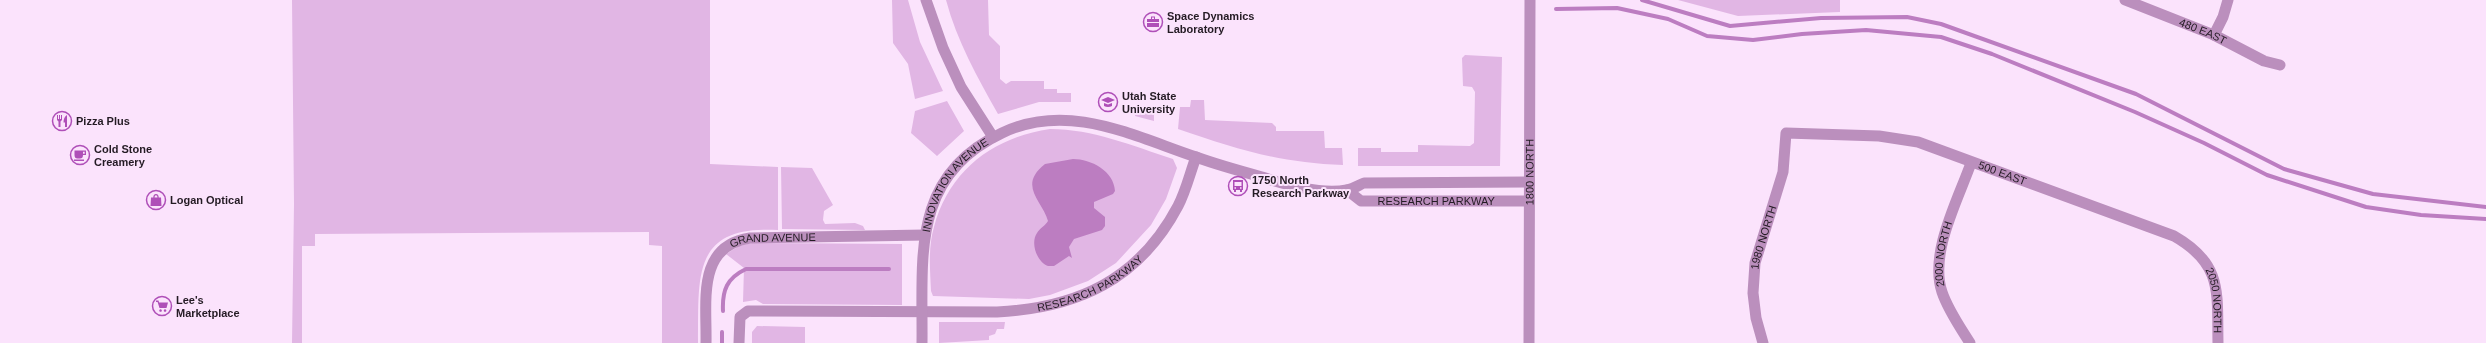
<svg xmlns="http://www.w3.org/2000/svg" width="2486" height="343" font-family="Helvetica,sans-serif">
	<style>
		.green { fill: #e1b6e4 }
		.water { fill: #bc7dc1 }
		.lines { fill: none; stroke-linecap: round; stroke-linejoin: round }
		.stream { stroke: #bc7dc1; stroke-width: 4 }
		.minor { stroke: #bb8fbd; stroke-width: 11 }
		.tertiary { stroke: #bb8fbd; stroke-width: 11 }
		.labels { text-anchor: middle; stroke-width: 4; stroke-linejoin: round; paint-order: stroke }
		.poi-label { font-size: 11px; font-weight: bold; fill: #241b24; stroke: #fbe3fc; text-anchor: start }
		.street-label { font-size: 11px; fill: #241b24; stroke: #fbe3fc }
	</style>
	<rect width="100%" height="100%" fill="#fbe3fc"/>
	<path class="green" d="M 292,0 L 710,0 L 710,164 L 778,167 L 778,230 C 691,225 699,276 698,343 L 662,343 L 662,246 L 649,245 L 649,232 L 315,234 L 315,246 L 302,246 L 302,343 L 292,343 L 294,204 Z
		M 892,0 L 908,0 L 920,42 L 943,91 L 915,99 L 908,64 L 893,43 Z
		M 946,0 L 988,0 L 989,35 L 1000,46 L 1000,79 L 1006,84 L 1011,81 L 1044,81 L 1044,89 L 1057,89 L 1057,93 L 1071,93 L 1071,102 L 1039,102 L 998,114 C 977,77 957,41 946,0 Z
		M 1678,0 L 1840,0 L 1840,12 L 1738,16 Z
		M 1465,55 L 1502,57 L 1500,166 L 1358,166 L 1358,148 L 1381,148 L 1381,152 L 1418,152 L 1418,145 L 1470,146 L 1474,143 L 1475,92 L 1472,87 L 1463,86 L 1462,58 Z
		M 1191,100 L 1204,100 L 1205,120 L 1272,123 L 1276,127 L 1276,131 L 1324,131 L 1325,148 L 1342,148 L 1343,165 C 1280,163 1236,149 1178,129 L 1180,107 L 1190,107 Z
		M 947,101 L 964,131 L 937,156 L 911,133 L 915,111 Z
		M 1135,108 L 1154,108 L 1154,121 L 1135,116 Z
		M 1050,129 C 1093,129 1133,146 1173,159 L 1177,168 L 1166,199 L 1151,225 L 1116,263 L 1088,281 L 1050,295 L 1029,299 L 933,296 L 931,291 C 930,269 928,247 934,227 C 949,170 994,137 1050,129 Z
		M 781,167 L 812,168 L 833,205 L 824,211 L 823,220 L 825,224 L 855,223 L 863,226 L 865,230 L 782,229 Z
		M 752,243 L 902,244 L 902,305 L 763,304 L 756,300 L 743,302 L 744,268 L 726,254 L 739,246 Z
		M 939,322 L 1005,322 L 1004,329 L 997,329 L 995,334 L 989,336 L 989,340 L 939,343 Z
		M 757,326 L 805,327 L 805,343 L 752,343 L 752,332 Z"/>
	<path class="water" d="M 1073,159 C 1091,159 1114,171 1115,191 L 1113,194 L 1094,202 L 1094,208 L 1105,217 L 1105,226 L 1102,230 L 1074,239 L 1069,247 L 1072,258 L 1069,256 L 1054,266 L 1048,266 C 1037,262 1030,243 1037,233 C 1040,228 1045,226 1048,221 C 1043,201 1017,186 1045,164 Z"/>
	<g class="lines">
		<path class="stream" d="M 1642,0 L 1730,26 L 1821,18 L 1907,17 L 1941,24 L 2136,94 L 2284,169 L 2373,194 L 2486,207
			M 1556,9 L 1617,8 L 1668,19 L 1707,36 L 1753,40 L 1802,34 L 1866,30 L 1941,37 L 1992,54 L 2135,112 L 2204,143 L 2267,175 L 2366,207 L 2421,215 L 2486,219
			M 723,311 C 722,290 727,278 746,269 L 889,269
			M 722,343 L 722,332"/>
		<g class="minor">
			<path d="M 926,0 L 943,48 L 961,87 L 993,137"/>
			<path id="s1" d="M 2125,0 L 2214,35 L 2264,61 L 2280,65"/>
			<path d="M 2214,35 L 2223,17 L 2228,0"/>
			<path id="s2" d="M 1347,190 L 1361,201 L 1529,201"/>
			<path id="s3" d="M 706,343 C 707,302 696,246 750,238 L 925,235"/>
			<path id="s4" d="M 739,343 L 740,317 L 748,311 L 997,312 C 1077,308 1139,280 1178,206 C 1186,191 1190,173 1196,157"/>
			<path id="s5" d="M 922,343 C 923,258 910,176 1002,133 C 1068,101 1133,136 1196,157 C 1218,165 1240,171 1262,177 C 1286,185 1322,195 1347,190 C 1353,189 1359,185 1364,183 L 1529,182"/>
			<path id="s6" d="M 1763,343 L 1756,318 L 1753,293 L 1755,263 L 1783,172 L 1786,133 L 1879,136 L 1918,142 L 2174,236 C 2223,264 2217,292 2218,343"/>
			<path id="s7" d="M 1970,343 C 1960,327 1948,310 1942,292 C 1929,253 1958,200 1971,163"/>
		</g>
		<path class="tertiary" id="s8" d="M 1529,343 L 1530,0"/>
	</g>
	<defs>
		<symbol id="office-ring" viewBox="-11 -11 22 22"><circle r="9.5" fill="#fbe3fc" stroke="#af4fb8" stroke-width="1.5"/><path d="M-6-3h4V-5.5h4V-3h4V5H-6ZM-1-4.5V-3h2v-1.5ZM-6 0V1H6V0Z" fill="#af4fb8"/></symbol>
		<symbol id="university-ring" viewBox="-11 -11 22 22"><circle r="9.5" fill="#fbe3fc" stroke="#af4fb8" stroke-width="1.5"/><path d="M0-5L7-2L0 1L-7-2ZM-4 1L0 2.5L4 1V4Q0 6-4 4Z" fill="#af4fb8"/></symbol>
		<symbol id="restaurant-ring" viewBox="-11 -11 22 22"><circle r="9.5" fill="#fbe3fc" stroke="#af4fb8" stroke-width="1.5"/><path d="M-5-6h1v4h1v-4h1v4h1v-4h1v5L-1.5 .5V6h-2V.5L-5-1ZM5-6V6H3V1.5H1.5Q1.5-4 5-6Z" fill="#af4fb8"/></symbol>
		<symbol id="cafe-ring" viewBox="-11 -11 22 22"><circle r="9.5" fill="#fbe3fc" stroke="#af4fb8" stroke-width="1.5"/><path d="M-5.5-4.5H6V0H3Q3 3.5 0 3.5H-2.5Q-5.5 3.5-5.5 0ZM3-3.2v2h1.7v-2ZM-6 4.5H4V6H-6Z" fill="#af4fb8"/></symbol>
		<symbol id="bus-ring" viewBox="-11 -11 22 22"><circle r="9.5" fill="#fbe3fc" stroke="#af4fb8" stroke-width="1.5"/><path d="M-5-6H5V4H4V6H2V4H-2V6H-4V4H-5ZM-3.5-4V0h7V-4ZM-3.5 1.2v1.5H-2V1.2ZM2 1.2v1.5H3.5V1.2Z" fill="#af4fb8"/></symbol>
		<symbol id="shop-ring" viewBox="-11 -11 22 22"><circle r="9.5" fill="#fbe3fc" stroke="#af4fb8" stroke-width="1.5"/><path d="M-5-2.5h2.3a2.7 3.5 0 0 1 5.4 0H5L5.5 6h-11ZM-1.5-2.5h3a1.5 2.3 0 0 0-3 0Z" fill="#af4fb8"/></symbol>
		<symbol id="supermarket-ring" viewBox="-11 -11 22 22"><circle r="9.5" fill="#fbe3fc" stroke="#af4fb8" stroke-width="1.5"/><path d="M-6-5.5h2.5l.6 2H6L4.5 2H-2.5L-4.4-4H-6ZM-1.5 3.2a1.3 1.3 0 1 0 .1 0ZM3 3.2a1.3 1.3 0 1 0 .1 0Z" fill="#af4fb8"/></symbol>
	</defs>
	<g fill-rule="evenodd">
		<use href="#office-ring" x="1142" y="11" width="22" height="22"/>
		<use href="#university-ring" x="1097" y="91" width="22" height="22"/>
		<use href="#restaurant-ring" x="51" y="110" width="22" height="22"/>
		<use href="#cafe-ring" x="69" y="144" width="22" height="22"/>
		<use href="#bus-ring" x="1227" y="175" width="22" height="22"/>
		<use href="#shop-ring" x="145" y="189" width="22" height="22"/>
		<use href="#supermarket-ring" x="151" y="295" width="22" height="22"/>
	</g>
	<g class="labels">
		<g class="poi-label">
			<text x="1167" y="20">Space Dynamics<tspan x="1167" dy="13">Laboratory</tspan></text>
			<text x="1122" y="100">Utah State<tspan x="1122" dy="13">University</tspan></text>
			<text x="76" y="125">Pizza Plus</text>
			<text x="94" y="153">Cold Stone<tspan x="94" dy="13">Creamery</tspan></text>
			<text x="1252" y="184">1750 North<tspan x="1252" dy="13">Research Parkway</tspan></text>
			<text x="170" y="204">Logan Optical</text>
			<text x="176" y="304">Lee's<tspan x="176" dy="13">Marketplace</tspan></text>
		</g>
		<g class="street-label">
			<text dy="4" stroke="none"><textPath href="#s1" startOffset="84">480 EAST</textPath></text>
			<text dy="4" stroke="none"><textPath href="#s8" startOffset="171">1800 NORTH</textPath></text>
			<text dy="4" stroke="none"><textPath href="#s6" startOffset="438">500 EAST</textPath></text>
			<text dy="4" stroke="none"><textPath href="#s5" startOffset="168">INNOVATION AVENUE</textPath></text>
			<text dy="4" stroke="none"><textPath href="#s2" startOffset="93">RESEARCH PARKWAY</textPath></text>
			<text dy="4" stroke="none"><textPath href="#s6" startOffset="108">1980 NORTH</textPath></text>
			<text dy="4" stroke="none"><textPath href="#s3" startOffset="150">GRAND AVENUE</textPath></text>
			<text dy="4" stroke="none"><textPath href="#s7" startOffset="97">2000 NORTH</textPath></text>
			<text dy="4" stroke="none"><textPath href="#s4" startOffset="384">RESEARCH PARKWAY</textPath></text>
			<text dy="4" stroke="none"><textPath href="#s6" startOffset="702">2050 NORTH</textPath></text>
		</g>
	</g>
</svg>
